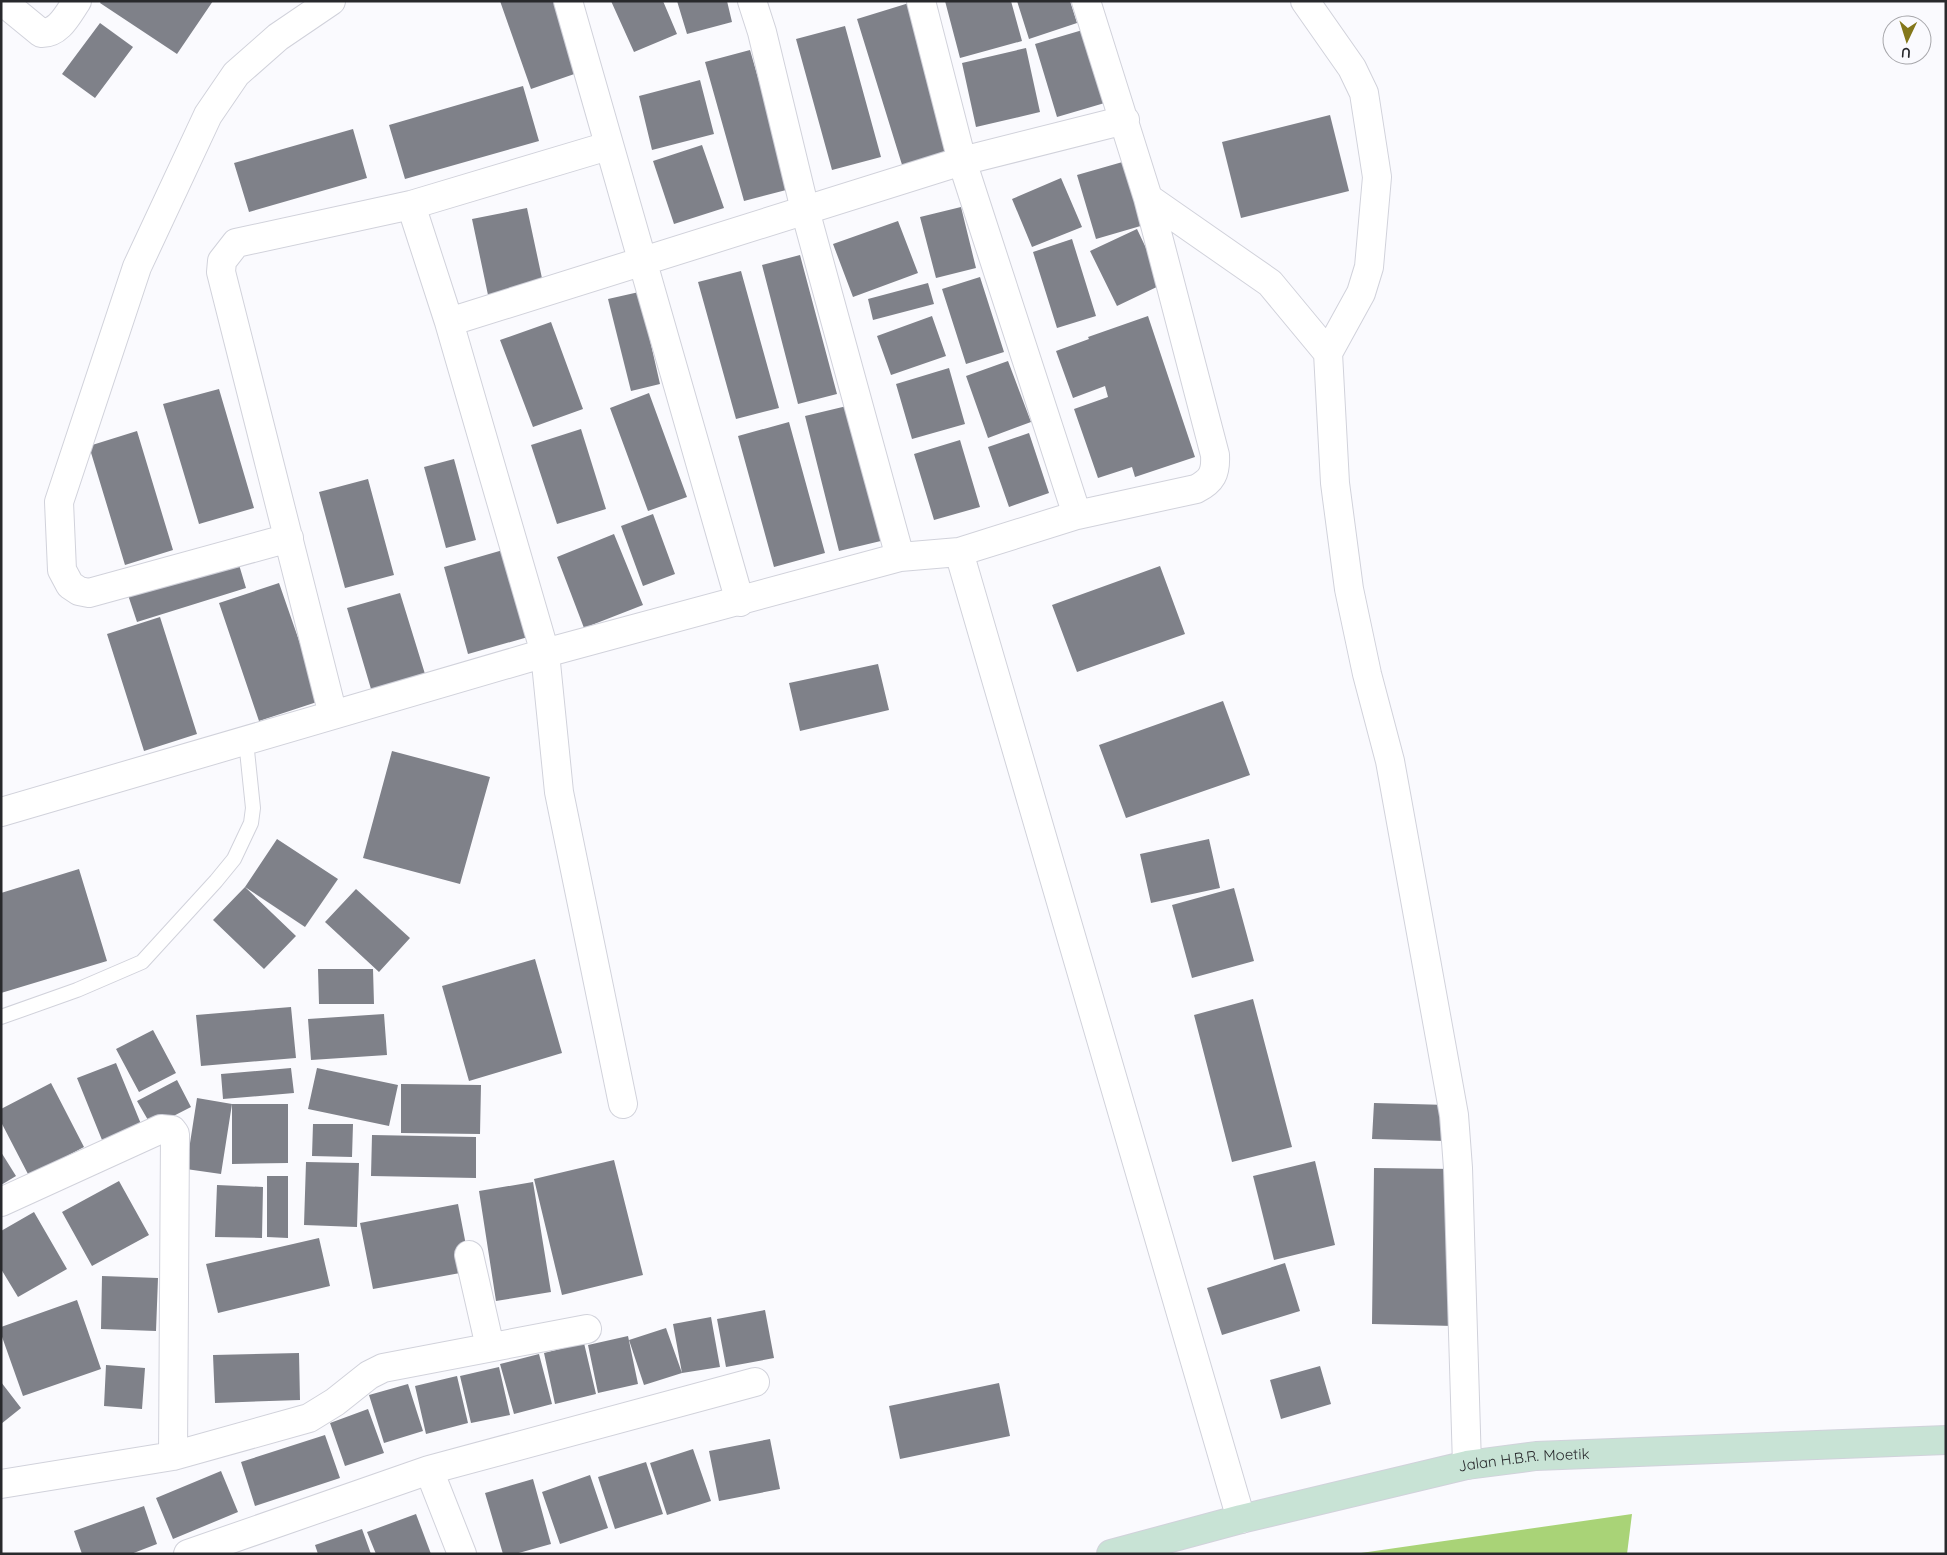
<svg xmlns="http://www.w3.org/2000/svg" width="1947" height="1555" font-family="Quicksand,sans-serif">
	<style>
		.forest { fill: #a9d377 }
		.building { fill: #7f8189 }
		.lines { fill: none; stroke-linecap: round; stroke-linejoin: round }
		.lane-casing { stroke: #d1d2db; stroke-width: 16 }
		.street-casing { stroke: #d1d2db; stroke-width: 30 }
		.secondary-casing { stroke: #d1d2db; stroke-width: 30 }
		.lane { stroke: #fff; stroke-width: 14 }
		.street { stroke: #fff; stroke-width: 28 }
		.secondary { stroke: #c8e3d5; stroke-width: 28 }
		.labels { text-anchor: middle; stroke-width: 5; stroke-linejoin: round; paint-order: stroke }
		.street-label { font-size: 15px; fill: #28292c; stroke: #fafafe }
	</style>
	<rect width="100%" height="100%" fill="#fafafe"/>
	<path class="forest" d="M 1632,1514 L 1627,1554 L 1354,1554 Z"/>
	<path class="building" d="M 101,1 L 213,1 L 177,54 L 100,3 Z
		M 500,1 L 558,1 L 583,71 L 531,89 Z
		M 611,1 L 663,1 L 677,34 L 634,52 Z
		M 677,1 L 727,1 L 732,22 L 687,34 Z
		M 945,1 L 1011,1 L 1022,41 L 960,58 Z
		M 1017,1 L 1070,1 L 1077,23 L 1029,39 Z
		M 909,3 L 955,152 L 903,168 L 857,19 Z
		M 100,23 L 133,47 L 95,98 L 62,74 Z
		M 845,26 L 881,157 L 832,170 L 796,39 Z
		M 1086,29 L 1108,102 L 1057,117 L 1035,44 Z
		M 1026,48 L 1040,112 L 976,127 L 962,63 Z
		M 750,50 L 790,189 L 744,201 L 705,62 Z
		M 700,80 L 714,134 L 652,150 L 639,96 Z
		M 523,86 L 539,141 L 405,179 L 389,125 Z
		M 1330,115 L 1349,191 L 1241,218 L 1222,142 Z
		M 353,129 L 367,178 L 249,212 L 234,163 Z
		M 702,145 L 724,208 L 674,224 L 653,161 Z
		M 1126,161 L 1144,225 L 1096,239 L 1077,175 Z
		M 1061,178 L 1082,227 L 1032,247 L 1012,199 Z
		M 961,207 L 976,268 L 936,278 L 920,217 Z
		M 527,208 L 543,283 L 488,295 L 472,219 Z
		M 898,221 L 918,273 L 853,297 L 833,244 Z
		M 1137,229 L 1163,284 L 1117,306 L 1090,251 Z
		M 1072,239 L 1096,316 L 1057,328 L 1033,252 Z
		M 800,255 L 837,394 L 798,404 L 762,265 Z
		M 741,271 L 779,408 L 736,419 L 698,282 Z
		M 980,277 L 1004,352 L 966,364 L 942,289 Z
		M 928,283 L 934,304 L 873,320 L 868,299 Z
		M 639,292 L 660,384 L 631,391 L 608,299 Z
		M 932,316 L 946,356 L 891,375 L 877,336 Z
		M 1148,316 L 1195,457 L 1135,477 L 1132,467 L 1098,478 L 1074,409 L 1108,397 L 1105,386 L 1073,398 L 1056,351 L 1089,339 L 1088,337 Z
		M 551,322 L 583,409 L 533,427 L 500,340 Z
		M 1008,361 L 1031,422 L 988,438 L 966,376 Z
		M 949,368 L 965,424 L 912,439 L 896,384 Z
		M 219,389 L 254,508 L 199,524 L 163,404 Z
		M 649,393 L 687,497 L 648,511 L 610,408 Z
		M 851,405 L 885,540 L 839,551 L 805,416 Z
		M 789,422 L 825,553 L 774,567 L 738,436 Z
		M 581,429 L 606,509 L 557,524 L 531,445 Z
		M 137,431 L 173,550 L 125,565 L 89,446 Z
		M 1029,433 L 1049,493 L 1009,507 L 988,447 Z
		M 960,440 L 980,507 L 934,520 L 914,454 Z
		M 454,459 L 476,540 L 446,548 L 424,467 Z
		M 368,479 L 394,575 L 345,588 L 319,492 Z
		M 653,514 L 675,574 L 643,586 L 621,526 Z
		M 614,534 L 643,605 L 584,628 L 557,557 Z
		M 503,550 L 528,637 L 468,654 L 444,567 Z
		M 237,558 L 246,588 L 137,622 L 127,592 Z
		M 1160,566 L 1185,634 L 1077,672 L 1052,605 Z
		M 279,583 L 320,701 L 259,721 L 219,603 Z
		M 400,593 L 425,674 L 371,689 L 347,608 Z
		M 160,617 L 197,734 L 144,751 L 107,634 Z
		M 878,664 L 889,710 L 800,731 L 789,683 Z
		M 1223,701 L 1250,775 L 1126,818 L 1099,745 Z
		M 392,751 L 490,777 L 460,884 L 363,858 Z
		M 277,839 L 338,879 L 305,927 L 245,887 Z
		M 1209,839 L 1220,888 L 1151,903 L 1140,854 Z
		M 79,869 L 107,961 L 1,993 L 1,893 Z
		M 245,887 L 296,936 L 264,969 L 213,920 Z
		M 1234,888 L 1254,961 L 1192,978 L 1172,905 Z
		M 356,889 L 410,938 L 379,972 L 325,922 Z
		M 535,959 L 562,1053 L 469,1081 L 442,986 Z
		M 318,969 L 373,969 L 374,1004 L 319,1004 Z
		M 1253,999 L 1292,1147 L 1232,1162 L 1194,1015 Z
		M 291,1007 L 296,1058 L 201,1066 L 196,1015 Z
		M 384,1014 L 387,1055 L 311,1060 L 308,1019 Z
		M 153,1030 L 176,1073 L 139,1092 L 116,1049 Z
		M 116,1063 L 141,1124 L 102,1140 L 77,1078 Z
		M 291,1068 L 294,1093 L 223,1099 L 221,1074 Z
		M 317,1068 L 398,1085 L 389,1126 L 308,1109 Z
		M 177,1080 L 191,1107 L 152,1127 L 137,1101 Z
		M 51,1083 L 84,1147 L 29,1176 L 1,1122 L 1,1109 Z
		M 401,1084 L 481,1085 L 480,1134 L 401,1133 Z
		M 197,1098 L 232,1104 L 288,1104 L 288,1163 L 232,1164 L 232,1104 L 221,1174 L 186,1169 Z
		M 1374,1103 L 1448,1105 L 1446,1141 L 1372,1139 Z
		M 313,1124 L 353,1124 L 352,1157 L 312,1156 Z
		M 372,1135 L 476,1137 L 476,1178 L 371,1176 Z
		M 1,1152 L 16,1176 L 1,1185 Z
		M 614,1160 L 643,1275 L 562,1295 L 534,1179 Z
		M 1315,1161 L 1335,1245 L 1274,1260 L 1253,1176 Z
		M 306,1162 L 359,1163 L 357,1227 L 304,1225 Z
		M 1374,1168 L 1456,1169 L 1454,1326 L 1372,1324 Z
		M 267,1176 L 288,1176 L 288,1238 L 267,1237 Z
		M 119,1181 L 149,1235 L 92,1266 L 62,1212 Z
		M 533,1182 L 551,1292 L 496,1301 L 479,1191 Z
		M 217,1185 L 263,1187 L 262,1238 L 215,1237 Z
		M 458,1204 L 471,1271 L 373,1289 L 360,1223 Z
		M 34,1212 L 67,1269 L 18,1297 L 1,1269 L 1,1231 Z
		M 319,1238 L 330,1286 L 218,1313 L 206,1264 Z
		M 1285,1263 L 1300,1311 L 1222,1335 L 1207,1288 Z
		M 102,1276 L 158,1278 L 156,1331 L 101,1329 Z
		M 77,1300 L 101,1369 L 23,1396 L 1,1334 L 1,1327 Z
		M 765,1310 L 774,1358 L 726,1367 L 717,1319 Z
		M 711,1317 L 720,1367 L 682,1373 L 644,1385 L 629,1340 L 666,1328 L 682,1373 L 673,1324 Z
		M 628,1336 L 638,1384 L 598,1393 L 588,1345 Z
		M 584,1343 L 596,1394 L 555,1404 L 544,1353 Z
		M 299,1353 L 300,1400 L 215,1403 L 213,1355 Z
		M 539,1354 L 552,1404 L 514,1414 L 500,1364 Z
		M 106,1365 L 145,1368 L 142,1409 L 104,1406 Z
		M 1320,1366 L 1331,1404 L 1281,1419 L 1270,1380 Z
		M 499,1367 L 510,1415 L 471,1423 L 460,1376 Z
		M 457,1376 L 468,1423 L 426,1434 L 415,1386 Z
		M 1,1382 L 21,1408 L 1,1424 Z
		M 999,1383 L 1010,1436 L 900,1459 L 889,1406 Z
		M 408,1384 L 423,1431 L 384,1443 L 369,1395 Z
		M 368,1409 L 384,1453 L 345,1466 L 330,1423 Z
		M 325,1435 L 340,1478 L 255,1506 L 241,1462 Z
		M 770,1439 L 780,1489 L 719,1501 L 709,1451 Z
		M 693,1449 L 711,1501 L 667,1515 L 650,1463 Z
		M 646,1462 L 663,1514 L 615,1529 L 598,1477 Z
		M 221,1471 L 238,1512 L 173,1539 L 156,1498 Z
		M 590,1475 L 608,1528 L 560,1544 L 542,1492 Z
		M 533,1479 L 551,1544 L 515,1554 L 503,1554 L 485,1493 Z
		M 144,1506 L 157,1544 L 131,1554 L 82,1554 L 74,1531 Z
		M 416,1514 L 431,1554 L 376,1554 L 367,1532 Z
		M 362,1529 L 371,1554 L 318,1554 L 315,1545 Z"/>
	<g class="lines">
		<defs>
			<path id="lane" d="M 1,1017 L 77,990 L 142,962 L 216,881 L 234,859 L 251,823 L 253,808 L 246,741"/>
			<path id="street" d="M 2,1 L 41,33 C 59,34 68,14 77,1
				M 568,1 L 740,602
				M 752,1 L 762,32 L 805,210 L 900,557
				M 921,1 L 962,161 L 1077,515
				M 1305,1 L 1352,68 L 1364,93 L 1377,177 L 1369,267 L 1361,293 L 1328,353 L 1335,483 L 1349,589 L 1367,674 L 1390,761 L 1454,1115 L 1458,1168 L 1467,1465
				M 1148,198 L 1270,283 L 1328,353
				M 411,205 L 449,322 L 545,653 L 559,792 L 623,1104
				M 449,322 L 962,161 L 1125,120
				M 289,538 L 89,593 L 79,591 L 70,585 L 62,570 L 59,502 L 137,267 L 208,115 L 236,74 L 278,37 L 331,1
				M 959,552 L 1241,1519
				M 333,715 L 221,272 L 222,261 L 236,243 L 411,205 L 608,146
				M 1,812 L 545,653 L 900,557 L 959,552 L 1077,515 L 1196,489 C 1212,481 1216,473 1215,455 L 1148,198 L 1086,1
				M 1,1202 L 161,1129 L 172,1130 L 175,1134 L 173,1456
				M 469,1255 L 490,1347
				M 429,1470 L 462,1554
				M 1,1484 L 173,1456 L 309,1418 L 335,1402 L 369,1375 L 383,1368 L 587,1329
				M 188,1554 L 429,1470 L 755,1382"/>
			<g id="secondary">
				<path id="s1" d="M 1111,1554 L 1241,1519 L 1467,1465 L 1536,1456 L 1946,1440"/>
			</g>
		</defs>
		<use href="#lane" class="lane-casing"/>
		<use href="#street" class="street-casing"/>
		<use href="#secondary" class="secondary-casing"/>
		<use href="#lane" class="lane"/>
		<use href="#street" class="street"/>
		<use href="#secondary" class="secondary"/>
	</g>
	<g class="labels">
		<g class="street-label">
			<text dy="5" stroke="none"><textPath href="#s1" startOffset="424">Jalan H.B.R. Moetik</textPath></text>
		</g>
	</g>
	<rect width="1947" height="1555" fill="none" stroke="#28292c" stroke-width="5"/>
	<g transform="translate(1907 40) rotate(184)"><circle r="24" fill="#fafafe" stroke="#a6a6aa"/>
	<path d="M0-4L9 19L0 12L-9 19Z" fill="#83771a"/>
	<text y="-8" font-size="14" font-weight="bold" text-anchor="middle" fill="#28292c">U</text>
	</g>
</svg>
